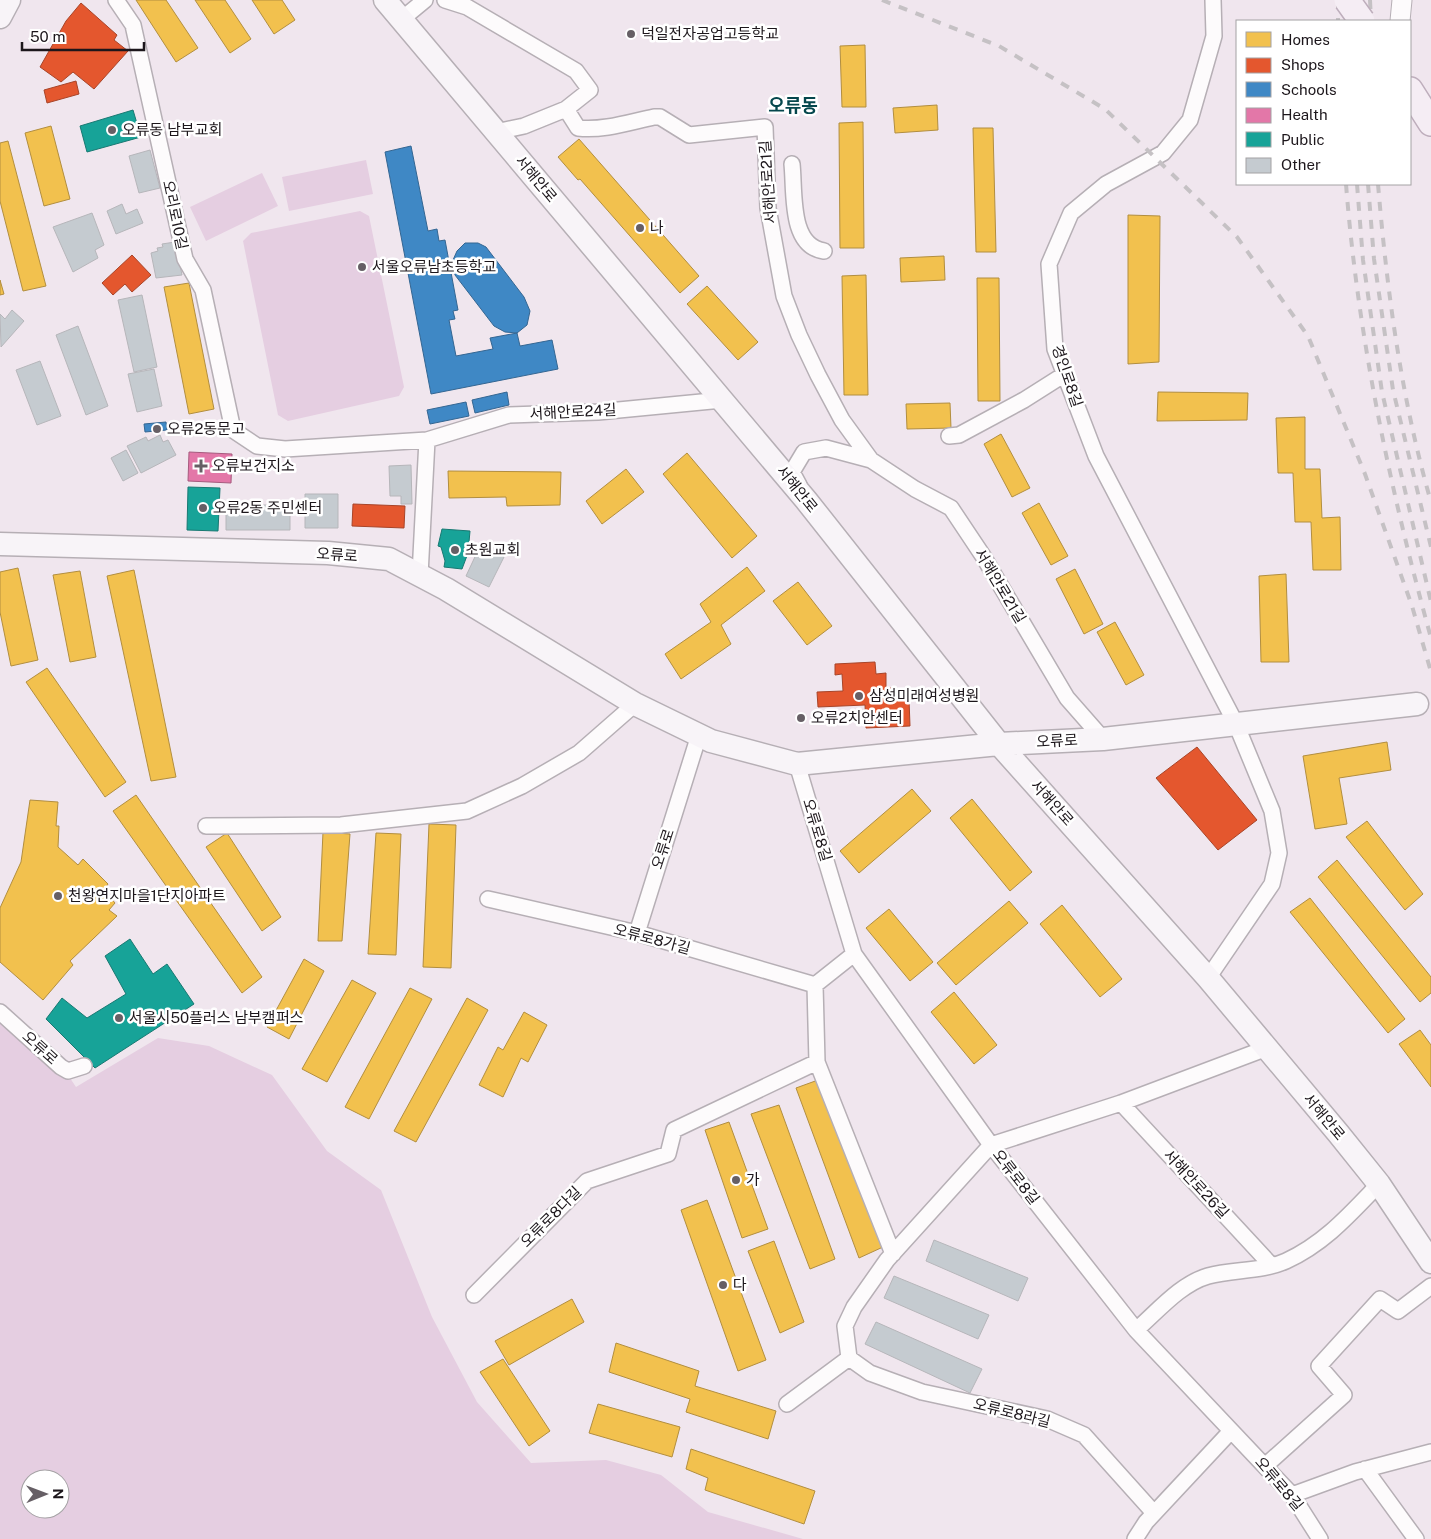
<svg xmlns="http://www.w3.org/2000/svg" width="1431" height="1539" font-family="'Public Sans','Noto Sans KR',sans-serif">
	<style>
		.green { fill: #e5cee1; fill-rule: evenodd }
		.homes { fill: #f2c14e; stroke: #b28e3f }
		.shops { fill: #e4572e; stroke: #a84428 }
		.schools { fill: #3f88c5; stroke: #346692 }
		.health { fill: #e377a8; stroke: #a75a7e }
		.public { fill: #17a398; stroke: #187972 }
		.building { fill: #c5cbd0; stroke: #b6b6ba }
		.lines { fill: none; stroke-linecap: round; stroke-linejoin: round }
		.minor-casing { stroke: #b6afb5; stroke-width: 18 }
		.tertiary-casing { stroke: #b6afb5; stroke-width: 21 }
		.secondary-casing { stroke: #b6afb5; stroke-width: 25 }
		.primary-casing { stroke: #beaebc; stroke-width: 28 }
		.minor { stroke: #fdfbfc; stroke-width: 15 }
		.tertiary { stroke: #fdfbfc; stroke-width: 19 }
		.secondary { stroke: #f8f4f8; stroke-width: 22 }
		.primary { stroke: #f5edf4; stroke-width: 25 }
		.rail { stroke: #c5c1c4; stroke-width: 4; stroke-dasharray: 9 9; stroke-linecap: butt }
		.primary-bridge-casing { stroke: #beaebc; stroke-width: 28; stroke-linecap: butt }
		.primary-bridge { stroke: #f5edf4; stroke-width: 25 }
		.poi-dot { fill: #665f65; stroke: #fff; stroke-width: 2 }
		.labels { text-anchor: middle; stroke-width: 5; stroke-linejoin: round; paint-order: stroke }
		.poi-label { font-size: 15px; fill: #1c161b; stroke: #fff; text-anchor: start }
		.street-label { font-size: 15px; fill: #1c161b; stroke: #fff }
		.quarter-label { font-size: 18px; font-weight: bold; fill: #05474d; stroke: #fff }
	</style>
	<rect width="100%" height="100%" fill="#f0e6ee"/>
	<path class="green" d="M 366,160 L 373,194 L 289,211 L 282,177 Z
		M 262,173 L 278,206 L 206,241 L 190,207 Z
		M 360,211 L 369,216 L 404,387 L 399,396 L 288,421 L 278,415 L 243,241 L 251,233 Z
		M 0,1017 L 70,1078 L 76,1087 L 158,1038 L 209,1046 L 272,1075 L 327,1151 L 381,1190 L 432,1317 L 477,1402 L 531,1463 L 606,1460 L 661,1475 L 708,1512 L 803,1539 L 0,1539 ZM 30,1479 L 60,1479 L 60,1509 L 30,1509 Z"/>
	<path class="homes" d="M 136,0 L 166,0 L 198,48 L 176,62 Z
		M 195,0 L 225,0 L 251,39 L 230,53 Z
		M 252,0 L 282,0 L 295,20 L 274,34 Z
		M 865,45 L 866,107 L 842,107 L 840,46 Z
		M 937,105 L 938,130 L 895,133 L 893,108 Z
		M 863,122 L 864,248 L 840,248 L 839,123 Z
		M 51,126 L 70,199 L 44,206 L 25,133 Z
		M 973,128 L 993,128 L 996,252 L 976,252 Z
		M 579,139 L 699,276 L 680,293 L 580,179 L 578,180 L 558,157 Z
		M 8,141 L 46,286 L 23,291 L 0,201 L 0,143 Z
		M 1128,215 L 1160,216 L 1159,362 L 1128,364 Z
		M 944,256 L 945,280 L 901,282 L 900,258 Z
		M 866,275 L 868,395 L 844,395 L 842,276 Z
		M 977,278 L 999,278 L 1000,401 L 978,401 Z
		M 0,280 L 4,294 L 0,295 Z
		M 189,283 L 214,409 L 189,414 L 164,287 Z
		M 707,286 L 758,342 L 738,360 L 687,304 Z
		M 1158,392 L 1248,393 L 1247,420 L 1157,421 Z
		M 950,403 L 951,428 L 907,429 L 906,404 Z
		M 1305,417 L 1305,469 L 1320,469 L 1322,518 L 1340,517 L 1341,570 L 1313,570 L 1311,522 L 1295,522 L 1293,473 L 1278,473 L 1276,418 Z
		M 1001,434 L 1030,488 L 1012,497 L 984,444 Z
		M 687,453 L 757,536 L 732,558 L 663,474 Z
		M 626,469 L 644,492 L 602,524 L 586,501 Z
		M 448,471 L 561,472 L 560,505 L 507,506 L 506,497 L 449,498 Z
		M 1039,503 L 1068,556 L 1051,565 L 1022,513 Z
		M 747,567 L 765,591 L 721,625 L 731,644 L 681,679 L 665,654 L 711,622 L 700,604 Z
		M 18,568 L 38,660 L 11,666 L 0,612 L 0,572 Z
		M 1075,569 L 1103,624 L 1084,634 L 1056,579 Z
		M 134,570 L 176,777 L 151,781 L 107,576 Z
		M 80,571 L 96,657 L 70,662 L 53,575 Z
		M 1286,574 L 1289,662 L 1261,662 L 1259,576 Z
		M 798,582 L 832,626 L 807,645 L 773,601 Z
		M 1115,622 L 1144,675 L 1126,685 L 1097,632 Z
		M 47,668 L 126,782 L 105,797 L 26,682 Z
		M 1387,742 L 1391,770 L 1339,778 L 1347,824 L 1315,829 L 1303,756 Z
		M 912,789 L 931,811 L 859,873 L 840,851 Z
		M 136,795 L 262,977 L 242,993 L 113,811 Z
		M 972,799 L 1032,872 L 1010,891 L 950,818 Z
		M 30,800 L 58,802 L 56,826 L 59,826 L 58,847 L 78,865 L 83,859 L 108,884 L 104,890 L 115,903 L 109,910 L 117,916 L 70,961 L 73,965 L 43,1000 L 0,962 L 0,908 L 21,862 Z
		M 1367,821 L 1423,894 L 1405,910 L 1346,837 Z
		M 429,824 L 456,825 L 451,968 L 423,967 Z
		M 323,832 L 350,834 L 342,941 L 318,941 Z
		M 227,833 L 281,917 L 262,931 L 206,847 Z
		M 376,833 L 401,834 L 396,955 L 368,954 Z
		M 1337,860 L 1431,977 L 1431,993 L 1420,1002 L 1318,877 Z
		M 1310,898 L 1405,1019 L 1388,1033 L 1290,912 Z
		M 1009,901 L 1028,923 L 956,985 L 937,963 Z
		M 1062,905 L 1122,979 L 1100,997 L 1040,924 Z
		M 889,909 L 933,962 L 910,981 L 866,928 Z
		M 304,959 L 324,971 L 289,1039 L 267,1027 Z
		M 352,980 L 376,993 L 327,1082 L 302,1069 Z
		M 410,988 L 432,999 L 369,1119 L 345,1107 Z
		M 954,992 L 997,1045 L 974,1064 L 931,1012 Z
		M 467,998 L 488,1010 L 416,1142 L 394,1131 Z
		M 524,1012 L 547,1025 L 528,1062 L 521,1058 L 503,1097 L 479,1085 L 498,1047 L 503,1050 Z
		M 1420,1030 L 1431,1045 L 1431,1087 L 1399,1044 Z
		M 818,1080 L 883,1247 L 859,1258 L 796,1088 Z
		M 779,1105 L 835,1259 L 810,1269 L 751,1114 Z
		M 729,1122 L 768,1229 L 742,1238 L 705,1130 Z
		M 707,1200 L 766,1360 L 738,1371 L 681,1210 Z
		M 774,1241 L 804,1322 L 780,1333 L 748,1251 Z
		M 572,1299 L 584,1322 L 509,1365 L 495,1341 Z
		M 616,1343 L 699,1371 L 695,1386 L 776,1411 L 768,1439 L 686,1412 L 690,1399 L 609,1372 Z
		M 503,1359 L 550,1431 L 529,1446 L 480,1372 Z
		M 598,1404 L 680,1427 L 672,1457 L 589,1433 Z
		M 691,1449 L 815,1491 L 804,1524 L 705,1490 L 708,1478 L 686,1469 Z"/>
	<path class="shops" d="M 81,3 L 117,35 L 114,40 L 128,51 L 94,89 L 73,72 L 61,82 L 40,67 L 66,21 Z
		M 76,81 L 79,94 L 47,103 L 44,90 Z
		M 132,255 L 151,275 L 132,292 L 125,284 L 113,295 L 102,283 Z
		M 353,504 L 405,506 L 404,528 L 352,526 Z
		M 875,662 L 876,674 L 886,673 L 886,688 L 892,688 L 893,694 L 900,693 L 900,700 L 909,699 L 910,726 L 866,728 L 865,705 L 818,707 L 817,692 L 843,691 L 842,674 L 835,675 L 835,664 Z
		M 1197,747 L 1257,820 L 1218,850 L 1156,778 Z"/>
	<path class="schools" d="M 411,146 L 428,231 L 437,229 L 439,241 L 445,240 L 458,310 L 453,311 L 455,319 L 449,320 L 456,356 L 493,349 L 490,338 L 517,333 L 520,346 L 552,340 L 558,369 L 431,394 L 385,152 Z
		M 465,243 L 478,243 L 486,247 L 524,297 L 530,311 L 527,325 L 517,333 L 505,332 L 494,326 L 455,275 L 453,260 L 457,251 Z
		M 507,392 L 509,405 L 475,413 L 472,400 Z
		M 466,402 L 469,416 L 430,424 L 427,410 Z
		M 166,422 L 167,430 L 145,432 L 144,424 Z"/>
	<path class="health" d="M 189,452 L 232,454 L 231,483 L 188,481 Z"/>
	<path class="public" d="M 133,110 L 141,137 L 87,152 L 80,126 Z
		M 188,487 L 220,488 L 218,531 L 187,530 Z
		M 442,529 L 470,531 L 468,553 L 462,569 L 444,567 L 445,561 L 441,547 L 438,546 Z
		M 130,939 L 153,974 L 167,964 L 194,1004 L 95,1068 L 46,1019 L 62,998 L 87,1018 L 126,994 L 105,956 Z"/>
	<path class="building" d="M 150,150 L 160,188 L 139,193 L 129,156 Z
		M 122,204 L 126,214 L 137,209 L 143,223 L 116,234 L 107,211 Z
		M 92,213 L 104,245 L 95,250 L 98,258 L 73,272 L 53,227 Z
		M 175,242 L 182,275 L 156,278 L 151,253 L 158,251 L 157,248 L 163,247 L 162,244 Z
		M 142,295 L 157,367 L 134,372 L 118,300 Z
		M 12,310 L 24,321 L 1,347 L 0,314 L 5,319 Z
		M 78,326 L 108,406 L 86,415 L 56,335 Z
		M 40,361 L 61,416 L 37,425 L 16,370 Z
		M 154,369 L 162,406 L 137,412 L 128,374 Z
		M 160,435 L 163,442 L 168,440 L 176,455 L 141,473 L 127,446 L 146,437 L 148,441 Z
		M 126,450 L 138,473 L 123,481 L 111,458 Z
		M 411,465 L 412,504 L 401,504 L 401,496 L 390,496 L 389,466 Z
		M 305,494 L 338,494 L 338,528 L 305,528 Z
		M 226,505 L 290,505 L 290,530 L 226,530 Z
		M 480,546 L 504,557 L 489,587 L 466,576 Z
		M 934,1240 L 1028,1278 L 1018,1301 L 926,1261 Z
		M 894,1276 L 989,1315 L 978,1339 L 884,1298 Z
		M 876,1322 L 982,1369 L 970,1393 L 865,1344 Z"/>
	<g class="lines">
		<defs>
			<path id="minor" d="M 116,0 L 133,25 L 185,259 L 203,290 L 233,430 L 257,446 L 285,449 L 427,440 L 509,415 L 598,412 L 722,400
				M 445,0 L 467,7 L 576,71 L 590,90 L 566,109
				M 402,19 L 425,0
				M 496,132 L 524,126 L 566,109 L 578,128 C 603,131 630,122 654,117 L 660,117 L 689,135 L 765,127 L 768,208 L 784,296 L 799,335 L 818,375 L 842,420 L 871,460 L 826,448 L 804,452 L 792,472 L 799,485
				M 792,164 C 795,192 789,246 824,251
				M 949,436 L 959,435 L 1024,400 L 1065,374
				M 871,460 L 915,489 L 951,508 L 983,556 L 1067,698 L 1103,739
				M 420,575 L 427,440
				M 797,764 L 854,954 L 991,1145 L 1136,1330 L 1292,1495 L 1320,1539
				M 206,826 L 341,825 L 467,811 L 522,786 L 579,753 L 635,704
				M 488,899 L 637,933 L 815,985
				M 637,933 L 699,735
				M 854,954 L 815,985 L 817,1062 L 893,1254
				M 1208,978 L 1272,884 L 1279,853 L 1272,811 L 1236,724 L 1096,456 L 1055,349 L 1049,264 L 1071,213 L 1106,184 L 1163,153 L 1190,120 L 1214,36 L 1213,0
				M 0,1012 L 61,1067 L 68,1071 L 84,1066
				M 1121,1103 L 1271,1265
				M 991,1145 L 887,1260 L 854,1307 L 845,1326 L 849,1358 L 870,1373 L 922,1392 L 1047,1419 L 1084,1435 L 1154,1513
				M 991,1145 L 1121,1103 L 1267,1048
				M 474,1295 L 587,1181 L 668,1154 L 674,1130 L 817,1062
				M 1136,1330 C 1157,1312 1180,1284 1208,1276 C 1233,1269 1261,1272 1286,1261 C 1325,1243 1350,1214 1379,1184
				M 787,1404 L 849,1358
				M 1265,1466 L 1344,1395 L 1319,1366 L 1380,1299 L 1398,1311 L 1431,1286
				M 1365,1469 L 1416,1539
				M 1292,1495 L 1355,1472 L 1431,1452
				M 1135,1539 L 1146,1522 L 1231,1431"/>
			<path id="tertiary" d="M 1400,21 L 1402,0"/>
			<path id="secondary" d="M 385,0 L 806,500 L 999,744 L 1208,978 L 1338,1133 L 1379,1184 L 1431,1262
				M 0,17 L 9,0
				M 0,544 L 328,553 L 389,559 L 446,589 L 635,704 L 711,741 L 797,764 L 999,744 L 1103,739 L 1417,704"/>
			<path id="primary" d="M 1410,90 L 1431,123"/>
		</defs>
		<use href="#minor" class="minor-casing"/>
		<use href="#tertiary" class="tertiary-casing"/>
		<use href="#secondary" class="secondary-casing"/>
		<use href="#primary" class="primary-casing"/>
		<use href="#minor" class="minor"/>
		<use href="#tertiary" class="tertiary"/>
		<use href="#secondary" class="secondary"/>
		<use href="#primary" class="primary"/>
		<path class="rail" d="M 882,0 L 999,46 L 1105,109 L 1237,237 L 1308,336 L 1365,474 L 1412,606 L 1431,672
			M 1338,0 L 1338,21
			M 1349,0 L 1349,21
			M 1359,0 L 1360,21
			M 1370,0 L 1371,21
			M 1346,184 C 1358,338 1390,489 1431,638
			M 1357,184 L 1363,260 L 1382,392 L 1431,602
			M 1368,184 L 1374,259 L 1393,390 L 1431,547
			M 1378,184 C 1387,291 1401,398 1431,502"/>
		<defs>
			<path id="primary-bridge" d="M 1347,0 L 1362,21"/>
		</defs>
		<use href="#primary-bridge" class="primary-bridge-casing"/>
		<use href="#primary-bridge" class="primary-bridge"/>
	</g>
	<g class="poi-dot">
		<circle cx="631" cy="34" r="5"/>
		<circle cx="112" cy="130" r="5"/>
		<circle cx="640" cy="228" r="5"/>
		<circle cx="362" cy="267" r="5"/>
		<circle cx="157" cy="429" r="5"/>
		<path d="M198.5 458.5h5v5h5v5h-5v5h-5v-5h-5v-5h5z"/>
		<circle cx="203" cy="508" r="5"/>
		<circle cx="455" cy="550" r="5"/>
		<circle cx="859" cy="696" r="5"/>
		<circle cx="801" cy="718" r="5"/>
		<circle cx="58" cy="896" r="5"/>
		<circle cx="119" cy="1018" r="5"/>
		<circle cx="736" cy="1180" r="5"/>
		<circle cx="723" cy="1285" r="5"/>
	</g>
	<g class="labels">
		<g class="poi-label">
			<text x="641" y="39">덕일전자공업고등학교</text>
			<text x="122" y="135">오류동 남부교회</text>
			<text x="650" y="233">나</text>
			<text x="372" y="272">서울오류남초등학교</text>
			<text x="167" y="434">오류2동문고</text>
			<text x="212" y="471">오류보건지소</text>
			<text x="213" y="513">오류2동 주민센터</text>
			<text x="465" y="555">초원교회</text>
			<text x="869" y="701">삼성미래여성병원</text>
			<text x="811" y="723">오류2치안센터</text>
			<text x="68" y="901">천왕연지마을1단지아파트</text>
			<text x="129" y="1023">서울시50플러스 남부캠퍼스</text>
			<text x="746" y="1185">가</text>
			<text x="733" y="1290">다</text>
		</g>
		<g class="street-label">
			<text transform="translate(536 179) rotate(50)" y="5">서해안로</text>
			<text transform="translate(768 182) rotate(-94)" y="5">서해안로21길</text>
			<text transform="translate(175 215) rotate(78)" y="5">오리로10길</text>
			<text transform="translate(1067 376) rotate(71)" y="5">경인로8길</text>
			<text transform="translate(573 412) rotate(-3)" y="5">서해안로24길</text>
			<text transform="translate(797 489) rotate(51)" y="5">서해안로</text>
			<text transform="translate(337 555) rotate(4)" y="5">오류로</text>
			<text transform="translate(1000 586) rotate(59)" y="5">서해안로21길</text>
			<text transform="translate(1057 741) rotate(-3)" y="5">오류로</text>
			<text transform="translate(1052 803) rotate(48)" y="5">서해안로</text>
			<text transform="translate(817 830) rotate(73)" y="5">오류로8길</text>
			<text transform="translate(663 849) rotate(-72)" y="5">오류로</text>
			<text transform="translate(652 939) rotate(15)" y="5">오류로8가길</text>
			<text transform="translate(40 1048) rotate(42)" y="5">오류로</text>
			<text transform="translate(1324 1117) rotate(50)" y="5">서해안로</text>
			<text transform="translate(1016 1177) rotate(52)" y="5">오류로8길</text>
			<text transform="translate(1196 1184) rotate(47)" y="5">서해안로26길</text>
			<text transform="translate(551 1217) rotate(-45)" y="5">오류로8다길</text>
			<text transform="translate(1012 1413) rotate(14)" y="5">오류로8라길</text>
			<text transform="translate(1279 1484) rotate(50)" y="5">오류로8길</text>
		</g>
		<g class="quarter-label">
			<text x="793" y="112">오류동</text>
		</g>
	</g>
	<rect x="1236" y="20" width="175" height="165" fill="#ffffff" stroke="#a4a2a4"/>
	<rect x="1246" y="32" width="25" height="15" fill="#f2c14e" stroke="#a4a2a4"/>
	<text x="1281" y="45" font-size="15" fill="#1c161b">Homes</text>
	<rect x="1246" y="58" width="25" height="15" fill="#e4572e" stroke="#a4a2a4"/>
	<text x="1281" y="70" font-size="15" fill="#1c161b">Shops</text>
	<rect x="1246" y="82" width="25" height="15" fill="#3f88c5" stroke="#a4a2a4"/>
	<text x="1281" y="95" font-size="15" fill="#1c161b">Schools</text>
	<rect x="1246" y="108" width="25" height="15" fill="#e377a8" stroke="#a4a2a4"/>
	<text x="1281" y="120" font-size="15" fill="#1c161b">Health</text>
	<rect x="1246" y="132" width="25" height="15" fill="#17a398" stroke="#a4a2a4"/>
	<text x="1281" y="145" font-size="15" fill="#1c161b">Public</text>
	<rect x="1246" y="158" width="25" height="15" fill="#c5cbd0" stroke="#a4a2a4"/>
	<text x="1281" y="170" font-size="15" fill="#1c161b">Other</text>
	<g transform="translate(45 1494) rotate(89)"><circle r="24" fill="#ffffff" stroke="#a4a2a4"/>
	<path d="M0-4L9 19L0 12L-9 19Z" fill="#665f65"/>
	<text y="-8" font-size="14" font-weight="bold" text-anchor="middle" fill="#1c161b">N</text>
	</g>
	<path d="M22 42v8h122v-8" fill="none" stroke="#1c161b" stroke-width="2.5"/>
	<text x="30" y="42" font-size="15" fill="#1c161b" stroke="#ffffff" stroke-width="4" paint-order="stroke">50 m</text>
</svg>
